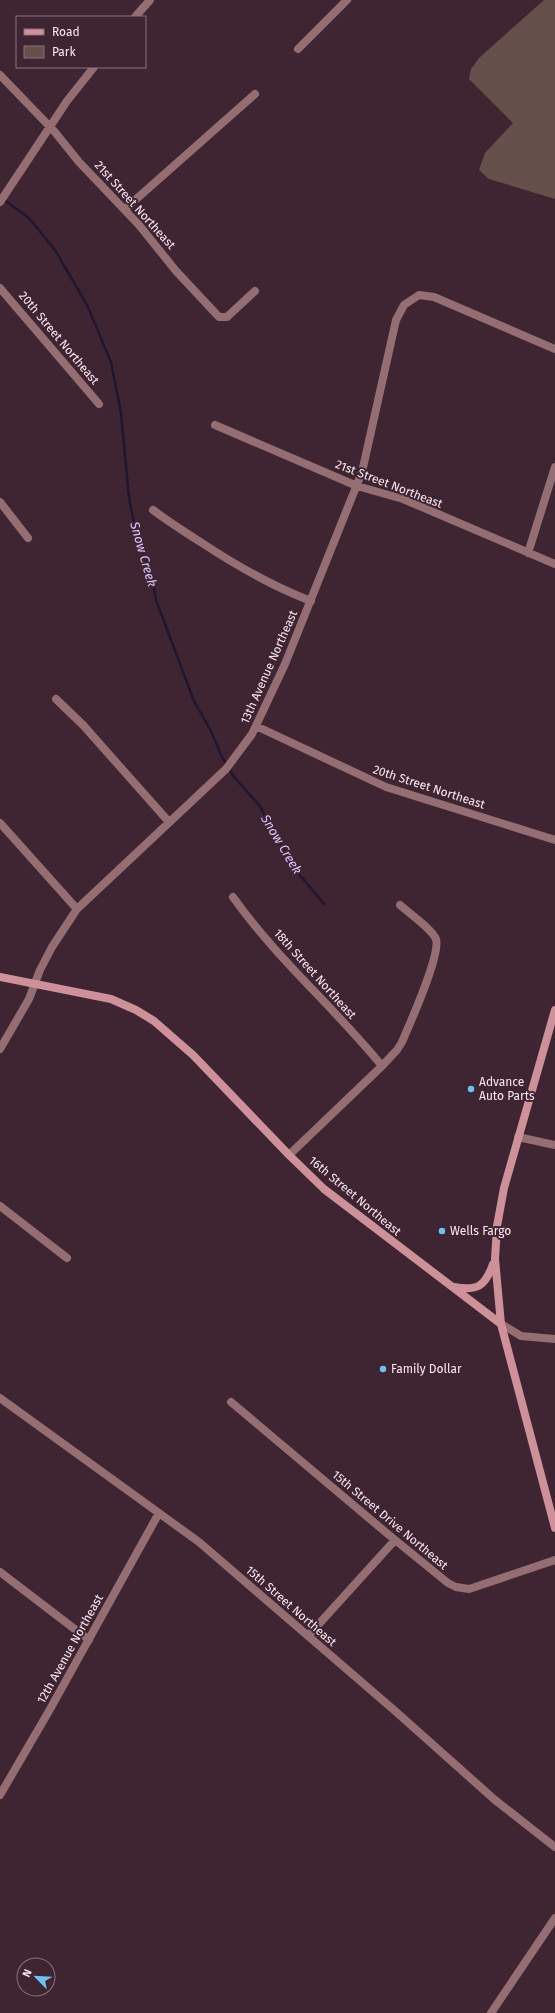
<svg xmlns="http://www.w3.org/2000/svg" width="555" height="2013" font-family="'Fira Sans',sans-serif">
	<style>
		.green { fill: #66504b }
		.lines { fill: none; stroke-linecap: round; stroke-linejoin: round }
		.stream { stroke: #211630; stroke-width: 2.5 }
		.street { stroke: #956e73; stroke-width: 8 }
		.secondary { stroke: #ce9199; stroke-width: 8 }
		.poi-dot { fill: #6cc3f2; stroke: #3f2532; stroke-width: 1.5 }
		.labels { text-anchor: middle; stroke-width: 4; stroke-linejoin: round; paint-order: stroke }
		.street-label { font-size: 12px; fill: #fbe8f1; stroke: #3f2532 }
		.poi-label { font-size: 12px; fill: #fbe8f1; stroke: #3f2532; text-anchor: start }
		.water-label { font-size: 13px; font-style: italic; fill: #dcc6fe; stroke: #3f2532 }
	</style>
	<rect width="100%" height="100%" fill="#3f2532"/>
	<path class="green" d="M 544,0 L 555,0 L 555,199 L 489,179 L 479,170 L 485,153 L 513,123 L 469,79 L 471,69 L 479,58 Z"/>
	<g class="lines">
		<path class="stream" d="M 3,199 L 29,218 L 55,250 L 87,305 L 111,362 L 121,413 L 129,498 L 134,523 L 152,578 L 156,600 L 194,701 L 211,731 L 221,755 L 234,777 L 259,805 L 294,868 L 324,904"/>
		<path class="street" d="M 135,17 L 150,0
			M 298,49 L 347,0
			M 0,75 L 54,131 L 79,162 L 139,225 L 176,271 L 219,317 L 227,317 L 255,291
			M 0,202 L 67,101 L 94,67
			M 125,209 L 255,94
			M 0,288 L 99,404
			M 215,425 L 357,486 L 403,499 L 555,564
			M 0,502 L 28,538
			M 153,510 C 169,522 185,532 202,543 C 237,566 271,586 311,601
			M 528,553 L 555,467
			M 56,699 L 83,725 L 169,822
			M 256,726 L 386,787 L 555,840
			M 0,823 L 77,909
			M 233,897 C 276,958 335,1008 382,1066
			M 0,1049 L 29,999 L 40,970 L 52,947 L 77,909 L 226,769 L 252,734 L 285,664 L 362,472 L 396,320 L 404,305 L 419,295 L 434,297 L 555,349
			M 518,1137 L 555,1145
			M 289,1155 L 382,1066 L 397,1050 L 402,1042 C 410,1023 441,955 436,939 C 432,929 409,913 400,905
			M 0,1206 L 67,1258
			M 501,1324 L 521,1336 L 555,1339
			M 0,1398 L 199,1542 L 394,1710 L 495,1800 L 555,1847
			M 231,1402 L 389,1535 L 448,1583 L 456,1587 L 469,1589 L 555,1560
			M 0,1572 L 89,1640
			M 308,1636 L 395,1540
			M 0,1795 L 49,1711 L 159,1513
			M 491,2013 L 555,1918"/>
		<path class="secondary" d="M 0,977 L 111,999 L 136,1010 L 154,1021 L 193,1055 L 289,1155 L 324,1189 L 501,1324
			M 555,1010 L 504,1188 L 497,1226 L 495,1259 L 501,1324 L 555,1528
			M 454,1287 C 477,1291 485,1287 493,1264"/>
	</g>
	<g class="poi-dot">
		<circle cx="471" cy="1089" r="4"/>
		<circle cx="442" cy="1231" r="4"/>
		<circle cx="383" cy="1369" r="4"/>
	</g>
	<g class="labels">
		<g class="street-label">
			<text transform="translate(135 205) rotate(48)" y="4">21st Street Northeast</text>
			<text transform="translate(59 338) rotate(50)" y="4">20th Street Northeast</text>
			<text transform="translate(389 484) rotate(21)" y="4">21st Street Northeast</text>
			<text transform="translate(269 667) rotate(-66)" y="4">13th Avenue Northeast</text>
			<text transform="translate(429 787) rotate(18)" y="4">20th Street Northeast</text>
			<text transform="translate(315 974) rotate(48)" y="4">18th Street Northeast</text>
			<text transform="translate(355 1196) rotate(40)" y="4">16th Street Northeast</text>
			<text transform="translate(390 1520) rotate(40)" y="4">15th Street Drive Northeast</text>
			<text transform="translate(291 1606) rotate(41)" y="4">15th Street Northeast</text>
			<text transform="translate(70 1649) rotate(-61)" y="4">12th Avenue Northeast</text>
		</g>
		<g class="poi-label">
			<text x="479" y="1086">Advance<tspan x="479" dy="14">Auto Parts</tspan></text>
			<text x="450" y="1235">Wells Fargo</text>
			<text x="391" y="1373">Family Dollar</text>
		</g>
		<g class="water-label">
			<text transform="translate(144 554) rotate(74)" y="5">Snow Creek</text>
			<text transform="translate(282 844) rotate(59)" y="5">Snow Creek</text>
		</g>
	</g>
	<rect x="16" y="16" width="130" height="52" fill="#3f2532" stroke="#8a737e"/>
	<rect x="24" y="29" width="20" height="6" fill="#ce9199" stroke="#8a737e"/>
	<text x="52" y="36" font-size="12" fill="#fbe8f1">Road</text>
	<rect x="24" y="46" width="20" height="12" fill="#66504b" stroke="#8a737e"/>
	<text x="52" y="56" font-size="12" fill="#fbe8f1">Park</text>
	<g transform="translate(36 1977) rotate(294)"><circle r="19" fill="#3f2532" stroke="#8a737e"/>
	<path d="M0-3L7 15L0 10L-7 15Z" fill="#6cc3f2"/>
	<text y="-6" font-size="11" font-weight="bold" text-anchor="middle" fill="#fbe8f1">N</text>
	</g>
</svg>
